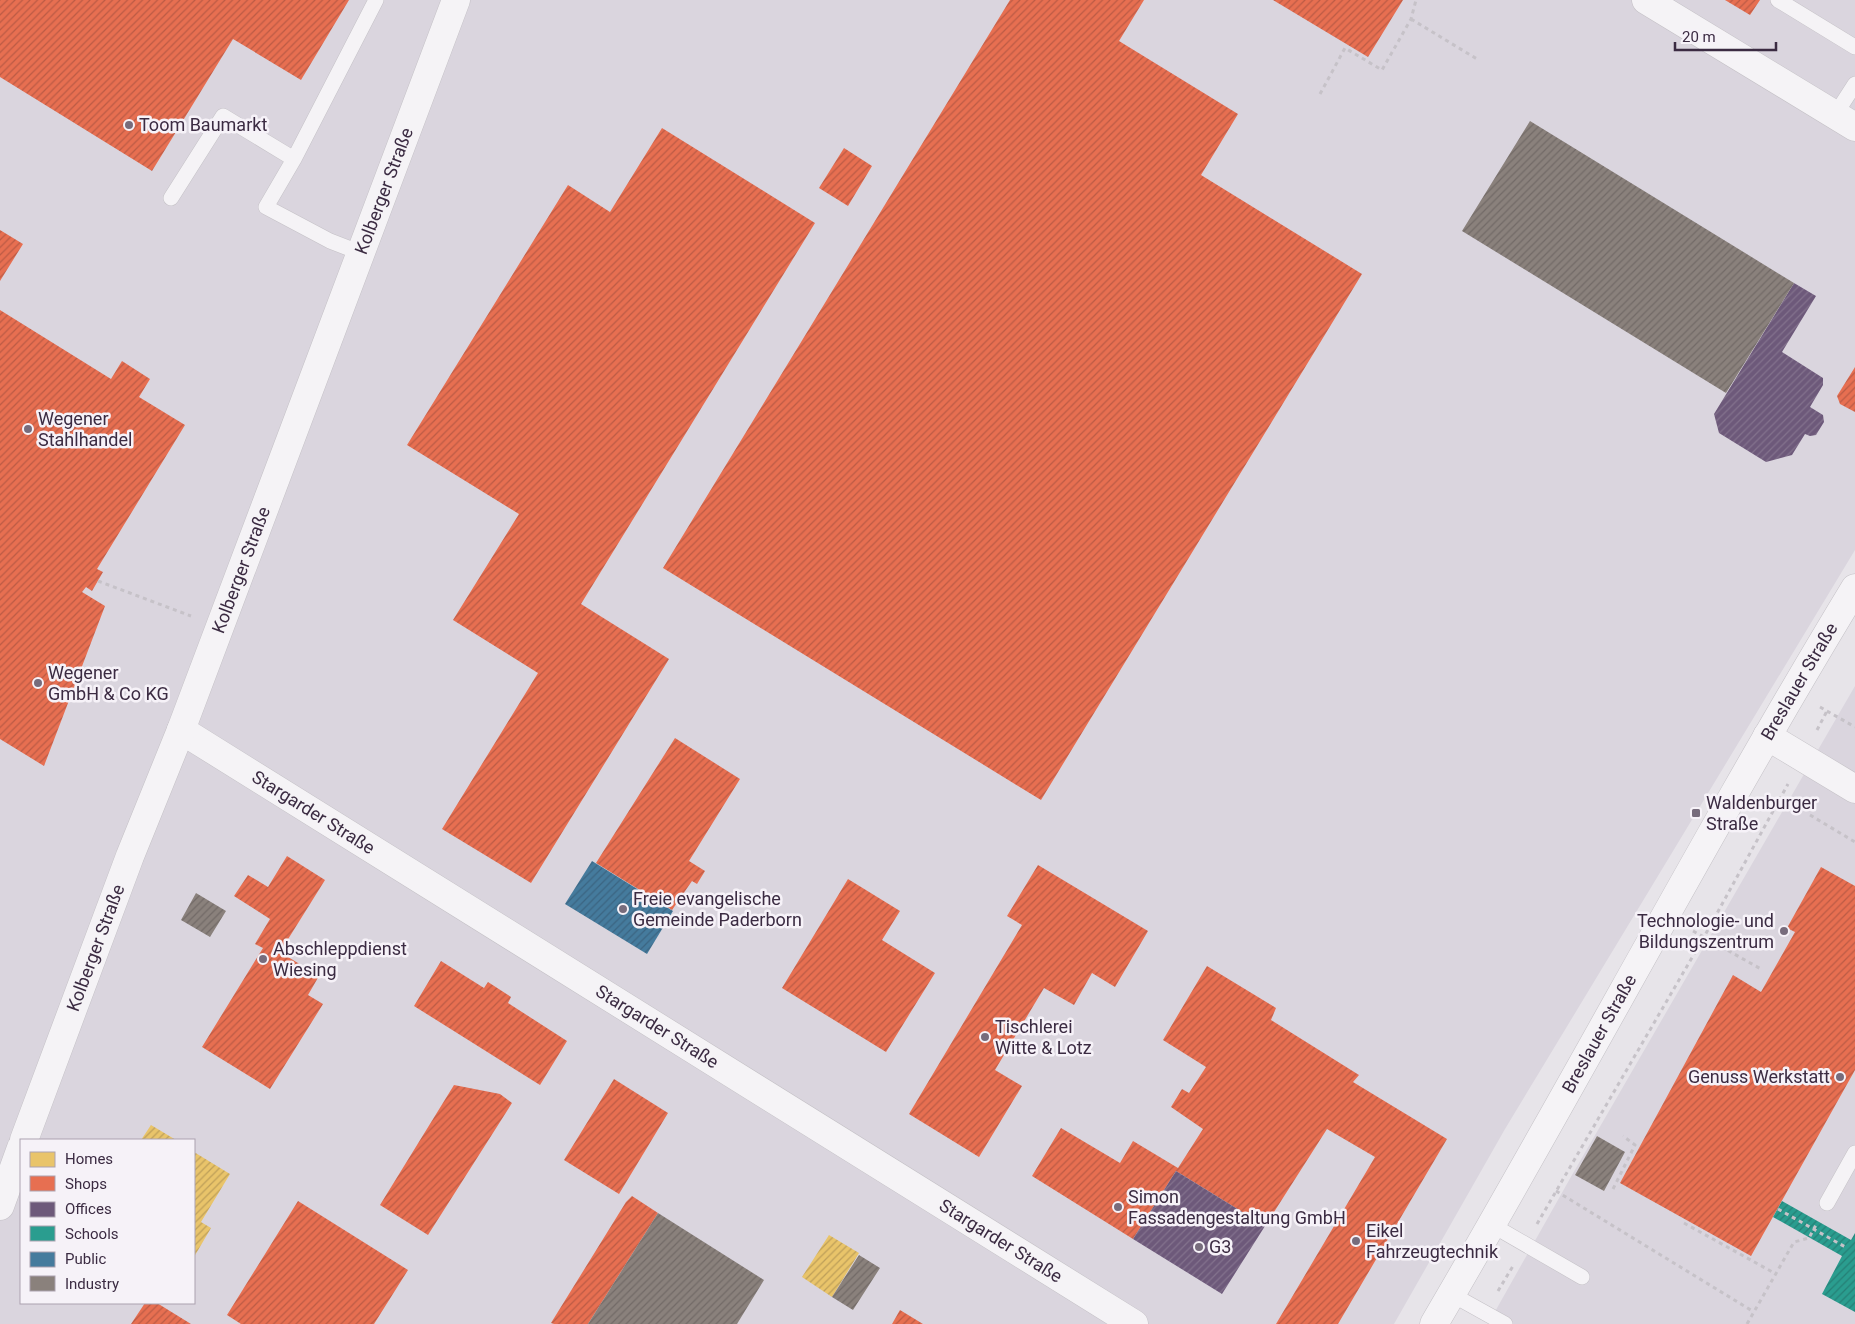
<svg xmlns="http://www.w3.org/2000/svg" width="1855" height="1324" font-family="Roboto,sans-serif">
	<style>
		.built { fill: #dad5de; fill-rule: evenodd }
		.homes { fill: url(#homes-hatch) }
		.shops { fill: url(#shops-hatch) }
		.offices { fill: url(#offices-hatch) }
		.schools { fill: url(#schools-hatch) }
		.public { fill: url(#public-hatch) }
		.industry { fill: url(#industry-hatch) }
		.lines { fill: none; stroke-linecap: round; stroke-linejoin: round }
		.service-casing { stroke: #c4c1c6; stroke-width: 16 }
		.minor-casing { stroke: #c4c1c6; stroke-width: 29 }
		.path { stroke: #c6c2c8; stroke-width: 3; stroke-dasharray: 4 4; stroke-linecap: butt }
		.service { stroke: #f5f3f6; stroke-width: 15 }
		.minor { stroke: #f5f3f6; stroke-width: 28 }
		.poi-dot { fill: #776c7c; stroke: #f6f2f8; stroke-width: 2 }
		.labels { text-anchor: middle; stroke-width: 5; stroke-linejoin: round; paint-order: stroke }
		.poi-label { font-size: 18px; fill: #3b2b42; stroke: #f6f2f8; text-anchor: start }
		.street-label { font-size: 18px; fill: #3b2b42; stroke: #f6f2f8 }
	</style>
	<defs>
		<pattern id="homes-hatch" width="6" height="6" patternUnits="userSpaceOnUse" patternTransform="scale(1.25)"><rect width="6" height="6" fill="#e9c46a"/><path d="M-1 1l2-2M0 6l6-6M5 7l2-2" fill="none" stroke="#be9f59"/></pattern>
		<pattern id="shops-hatch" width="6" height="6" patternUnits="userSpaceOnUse" patternTransform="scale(1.25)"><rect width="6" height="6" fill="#e76f51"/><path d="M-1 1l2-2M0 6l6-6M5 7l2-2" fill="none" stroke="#bc5b45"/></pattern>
		<pattern id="offices-hatch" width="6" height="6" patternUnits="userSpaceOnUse" patternTransform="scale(1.25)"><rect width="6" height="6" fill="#6d597a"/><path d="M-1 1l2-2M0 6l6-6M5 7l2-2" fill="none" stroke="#83728d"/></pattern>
		<pattern id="schools-hatch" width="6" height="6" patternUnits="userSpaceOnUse" patternTransform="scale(1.25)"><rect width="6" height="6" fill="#2a9d8f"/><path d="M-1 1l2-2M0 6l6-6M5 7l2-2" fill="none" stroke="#258076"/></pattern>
		<pattern id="public-hatch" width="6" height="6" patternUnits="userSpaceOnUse" patternTransform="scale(1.25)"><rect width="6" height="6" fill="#457b9d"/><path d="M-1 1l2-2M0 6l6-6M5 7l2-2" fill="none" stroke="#3b6582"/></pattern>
		<pattern id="industry-hatch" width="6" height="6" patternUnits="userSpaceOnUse" patternTransform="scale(1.25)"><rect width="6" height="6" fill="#8a817c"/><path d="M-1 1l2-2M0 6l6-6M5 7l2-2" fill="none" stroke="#726a67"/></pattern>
	</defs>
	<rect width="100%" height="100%" fill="#e7e4e9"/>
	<path class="built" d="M 0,0 L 1855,0 L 1855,550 L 1505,1129 L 1394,1324 L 0,1324 ZM 21,1140 L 194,1140 L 194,1303 L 21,1303 Z
		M 1855,686 L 1855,1324 L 1488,1324 L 1572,1175 Z"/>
	<path class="homes" d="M 151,1125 L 176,1140 L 141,1140 Z
		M 194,1152 L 230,1174 L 201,1222 L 211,1228 L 194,1257 Z
		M 829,1235 L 859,1253 L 832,1297 L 802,1277 Z"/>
	<path class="shops" d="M 0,0 L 349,0 L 301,80 L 233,39 L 152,171 L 0,77 Z
		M 1010,0 L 1144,0 L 1119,41 L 1238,114 L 1201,175 L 1362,274 L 1041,800 L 663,568 Z
		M 1273,0 L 1403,0 L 1368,57 Z
		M 1725,0 L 1760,0 L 1750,15 Z
		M 662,128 L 815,223 L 581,604 L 669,659 L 531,883 L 442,829 L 538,673 L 453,620 L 519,514 L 407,445 L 568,185 L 610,212 Z
		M 844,148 L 872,166 L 848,206 L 819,188 Z
		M 0,230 L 23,244 L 0,281 Z
		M 0,310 L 111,379 L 122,361 L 150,379 L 139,397 L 185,425 L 97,569 L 103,572 L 92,591 L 86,587 L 82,592 L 105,606 L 44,766 L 0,739 Z
		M 1855,367 L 1855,412 L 1840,404 L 1837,396 Z
		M 675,738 L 740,779 L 689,861 L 705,871 L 697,884 L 692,881 L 672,910 L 596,863 Z
		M 287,856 L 325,880 L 280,952 L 319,976 L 308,995 L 323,1004 L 270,1089 L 202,1047 L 263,948 L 255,944 L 270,919 L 234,896 L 248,875 L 268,887 Z
		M 1038,865 L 1148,931 L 1115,987 L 1092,973 L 1074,1005 L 1044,988 L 995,1070 L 1022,1086 L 979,1157 L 909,1114 L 1022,925 L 1007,916 Z
		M 1821,867 L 1855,886 L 1855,1070 L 1751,1256 L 1620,1183 L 1733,975 L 1761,992 L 1795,932 L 1787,928 Z
		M 848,879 L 900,911 L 882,940 L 935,973 L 886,1052 L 782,988 Z
		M 441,961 L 484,988 L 488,982 L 511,997 L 508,1003 L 567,1041 L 540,1085 L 414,1006 Z
		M 1207,966 L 1276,1008 L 1271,1020 L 1359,1075 L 1353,1082 L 1447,1139 L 1338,1324 L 1276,1324 L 1375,1157 L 1327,1129 L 1265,1226 L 1176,1171 L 1133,1239 L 1032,1176 L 1061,1128 L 1120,1163 L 1133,1141 L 1178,1168 L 1203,1129 L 1171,1107 L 1182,1089 L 1189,1093 L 1206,1067 L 1163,1040 Z
		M 614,1079 L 668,1113 L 619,1194 L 564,1160 Z
		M 454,1085 L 500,1094 L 512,1103 L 428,1235 L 380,1205 Z
		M 632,1196 L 658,1213 L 588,1324 L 554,1324 L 551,1323 L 626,1202 Z
		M 298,1201 L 408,1270 L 374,1324 L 241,1324 L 227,1315 Z
		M 145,1303 L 157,1303 L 191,1324 L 131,1324 Z
		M 900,1310 L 923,1324 L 892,1324 Z"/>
	<path class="offices" d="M 1794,283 L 1816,296 L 1782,352 L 1823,378 L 1823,385 L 1810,407 L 1823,415 L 1824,422 L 1816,435 L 1810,436 L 1805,434 L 1792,455 L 1766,462 L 1719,433 L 1714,414 Z
		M 1176,1171 L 1265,1226 L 1222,1294 L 1133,1239 Z"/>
	<path class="schools" d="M 1782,1201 L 1851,1240 L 1855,1233 L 1855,1312 L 1822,1294 L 1842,1256 L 1773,1217 Z"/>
	<path class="public" d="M 592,861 L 673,911 L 647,954 L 565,904 Z"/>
	<path class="industry" d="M 1530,121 L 1794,283 L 1726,393 L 1462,231 Z
		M 196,893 L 226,911 L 210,937 L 181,920 Z
		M 1597,1136 L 1625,1152 L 1604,1191 L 1575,1175 Z
		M 658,1213 L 764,1280 L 737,1324 L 588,1324 Z
		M 859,1255 L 880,1268 L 853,1310 L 832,1297 Z"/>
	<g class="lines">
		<defs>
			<path id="service" d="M 1778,0 L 1855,47
				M 1835,115 L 1855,84
				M 171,198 L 223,116 L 294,159
				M 361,253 L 330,241 L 266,207 L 294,159 L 376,0
				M 1827,1203 L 1855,1153
				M 1492,1225 L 1582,1277
				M 1451,1294 L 1505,1324"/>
			<g id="minor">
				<path d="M 1646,0 L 1855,127"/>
				<path id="s1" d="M 181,730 L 1134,1324"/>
				<path d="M 1767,736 L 1855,789"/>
				<path id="s2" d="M 24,1140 L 130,856 L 181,730 L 456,0"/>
				<path d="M 0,1206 L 21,1148"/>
				<path id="s3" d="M 1434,1324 C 1577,1081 1708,830 1855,588"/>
			</g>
		</defs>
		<use href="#service" class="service-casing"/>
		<use href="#minor" class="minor-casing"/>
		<path class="path" d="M 1411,19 L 1477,59
			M 1320,94 L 1345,48 L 1382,70 L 1411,19 L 1416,0
			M 98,581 L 191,616
			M 1820,707 L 1855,727
			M 1817,730 L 1827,711
			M 1810,815 L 1855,842
			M 1693,931 L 1761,969
			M 1613,1189 L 1635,1145 L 1623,1136
			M 1556,1191 L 1754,1312
			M 1778,1209 L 1847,1248
			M 1684,1223 L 1776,1274
			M 1537,1224 L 1704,937 L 1788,784
			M 1498,1291 L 1513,1266
			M 1747,1324 L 1794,1242 L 1809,1238 L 1817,1223"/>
		<use href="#service" class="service"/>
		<use href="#minor" class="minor"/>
	</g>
	<g class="poi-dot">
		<circle cx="129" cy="125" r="5"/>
		<circle cx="28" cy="429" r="5"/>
		<circle cx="38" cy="683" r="5"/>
		<rect x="1691" y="808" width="10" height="10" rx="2.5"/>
		<circle cx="623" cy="909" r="5"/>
		<circle cx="1784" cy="931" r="5"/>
		<circle cx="263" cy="959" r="5"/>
		<circle cx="985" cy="1037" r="5"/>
		<circle cx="1840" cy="1077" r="5"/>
		<circle cx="1118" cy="1207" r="5"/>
		<circle cx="1356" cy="1241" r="5"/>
		<circle cx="1199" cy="1247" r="5"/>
	</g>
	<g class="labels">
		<g class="poi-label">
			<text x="139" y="131">Toom Baumarkt</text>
			<text x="38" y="425">Wegener<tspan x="38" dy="21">Stahlhandel</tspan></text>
			<text x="48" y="679">Wegener<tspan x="48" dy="21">GmbH &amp; Co KG</tspan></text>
			<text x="1706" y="809">Waldenburger<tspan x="1706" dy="21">Straße</tspan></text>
			<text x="633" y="905">Freie evangelische<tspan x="633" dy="21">Gemeinde Paderborn</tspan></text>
			<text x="1774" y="927" text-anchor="end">Technologie- und<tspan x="1774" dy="21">Bildungszentrum</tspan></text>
			<text x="273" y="955">Abschleppdienst<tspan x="273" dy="21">Wiesing</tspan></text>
			<text x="995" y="1033">Tischlerei<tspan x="995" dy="21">Witte &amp; Lotz</tspan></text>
			<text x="1830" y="1083" text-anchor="end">Genuss Werkstatt</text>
			<text x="1128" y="1203">Simon<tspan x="1128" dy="21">Fassadengestaltung GmbH</tspan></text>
			<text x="1366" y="1237">Eikel<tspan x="1366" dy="21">Fahrzeugtechnik</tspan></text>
			<text x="1209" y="1253">G3</text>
		</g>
		<g class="street-label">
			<text dy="6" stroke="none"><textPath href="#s2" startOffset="1015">Kolberger Straße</textPath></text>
			<text dy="6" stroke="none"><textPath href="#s2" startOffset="610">Kolberger Straße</textPath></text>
			<text dy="6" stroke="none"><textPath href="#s3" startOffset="739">Breslauer Straße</textPath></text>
			<text dy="6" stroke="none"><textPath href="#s1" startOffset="156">Stargarder Straße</textPath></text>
			<text dy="6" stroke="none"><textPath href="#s2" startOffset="205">Kolberger Straße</textPath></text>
			<text dy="6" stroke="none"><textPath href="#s1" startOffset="561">Stargarder Straße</textPath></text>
			<text dy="6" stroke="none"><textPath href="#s3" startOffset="334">Breslauer Straße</textPath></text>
			<text dy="6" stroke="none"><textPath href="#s1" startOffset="966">Stargarder Straße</textPath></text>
		</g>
	</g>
	<rect x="20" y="1139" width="175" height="165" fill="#f6f2f8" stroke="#aba2af"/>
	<rect x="30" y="1152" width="25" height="15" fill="#e9c46a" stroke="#aba2af"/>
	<text x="65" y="1164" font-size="15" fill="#3b2b42">Homes</text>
	<rect x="30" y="1176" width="25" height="15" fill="#e76f51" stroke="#aba2af"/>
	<text x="65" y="1189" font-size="15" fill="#3b2b42">Shops</text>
	<rect x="30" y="1202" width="25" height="15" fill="#6d597a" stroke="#aba2af"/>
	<text x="65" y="1214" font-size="15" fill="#3b2b42">Offices</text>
	<rect x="30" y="1226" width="25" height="15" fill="#2a9d8f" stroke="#aba2af"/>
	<text x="65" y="1239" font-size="15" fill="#3b2b42">Schools</text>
	<rect x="30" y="1252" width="25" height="15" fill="#457b9d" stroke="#aba2af"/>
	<text x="65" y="1264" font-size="15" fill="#3b2b42">Public</text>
	<rect x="30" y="1276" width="25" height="15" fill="#8a817c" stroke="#aba2af"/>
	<text x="65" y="1289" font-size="15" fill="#3b2b42">Industry</text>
	<path d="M1675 42v8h101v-8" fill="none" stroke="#3b2b42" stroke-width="2.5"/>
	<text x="1682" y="42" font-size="15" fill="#3b2b42" stroke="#f6f2f8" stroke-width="4" paint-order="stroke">20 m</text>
</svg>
